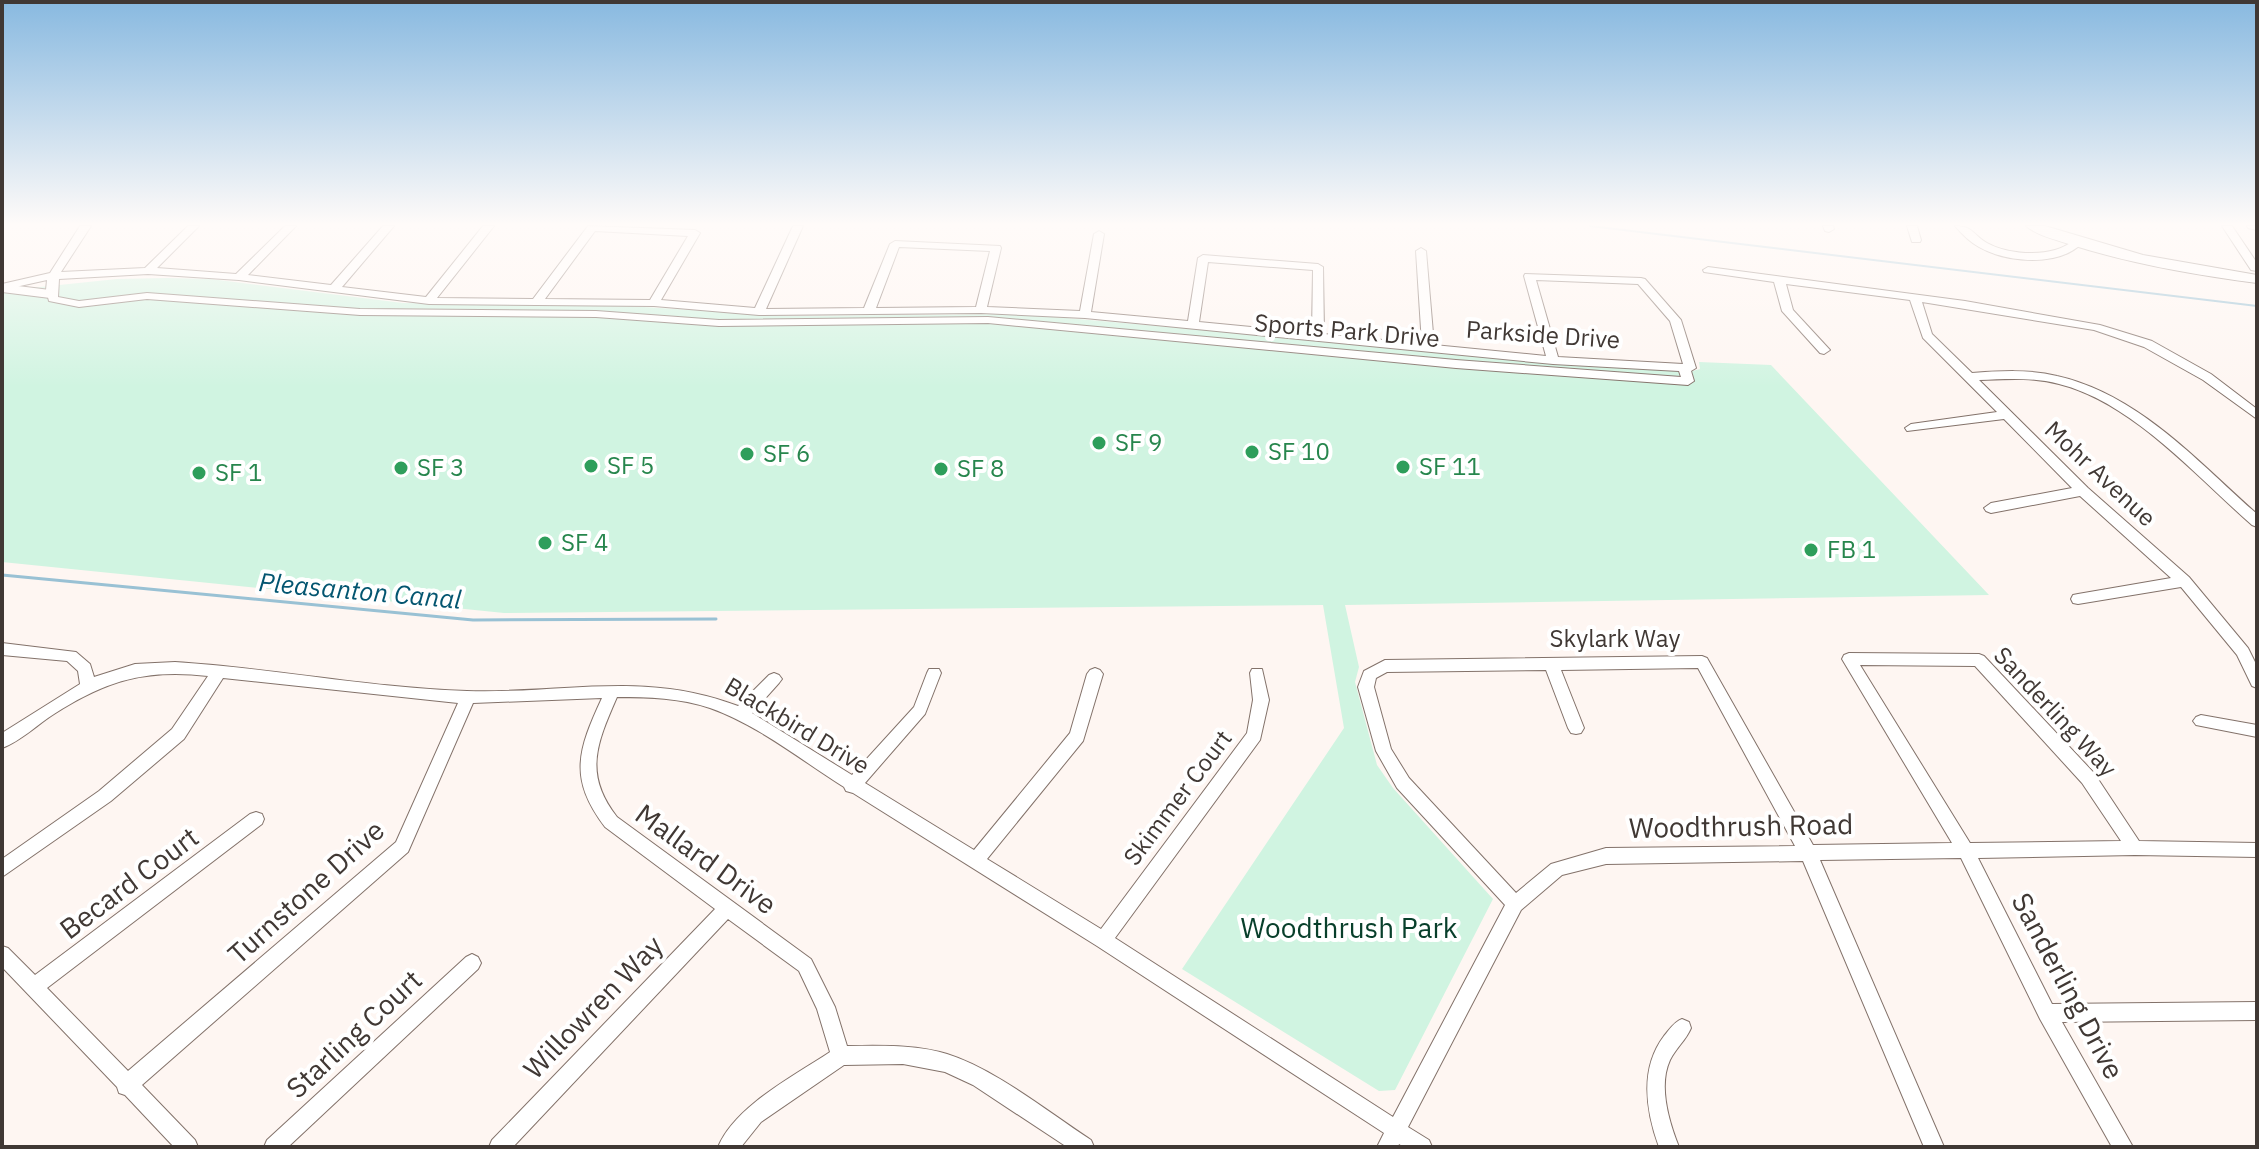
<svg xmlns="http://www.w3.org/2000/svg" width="2259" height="1149" font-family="'IBM Plex Sans',sans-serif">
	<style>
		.green { fill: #d0f4e1 }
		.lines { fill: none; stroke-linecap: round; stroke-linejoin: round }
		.stream-far1 { stroke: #99c1d4; stroke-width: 2 }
		.stream { stroke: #99c1d4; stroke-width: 3 }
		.street-casing { stroke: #83726a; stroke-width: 2 }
		.secondary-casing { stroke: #83726a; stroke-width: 2 }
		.street { fill: #fff; fill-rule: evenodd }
		.secondary { fill: #fff; fill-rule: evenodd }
		.leisure-dot { fill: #2e9e5b; stroke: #fff; stroke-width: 3 }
		.labels { text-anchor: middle; stroke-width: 8; stroke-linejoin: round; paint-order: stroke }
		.street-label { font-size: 24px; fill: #403834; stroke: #fff }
		.leisure-label { font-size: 24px; fill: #27864d; stroke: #fff; text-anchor: start }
		.water-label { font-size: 26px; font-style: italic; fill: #035570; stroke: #fff }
		.near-street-label { font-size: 28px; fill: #403834; stroke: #fff }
		.near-park-label { font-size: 28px; fill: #083f2b; stroke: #fff }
	</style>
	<rect width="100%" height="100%" fill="#fef6f2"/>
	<path class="green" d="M 167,278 L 211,279 L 403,303 L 612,305 L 786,316 L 1020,314 L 1689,372 L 1700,369 L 1699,362 L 1771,365 L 1989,595 L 1345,605 L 1359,667 L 1355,682 L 1377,765 L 1393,788 L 1493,899 L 1395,1090 L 1379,1091 L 1182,969 L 1344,728 L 1323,605 L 504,613 L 2,562 L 2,291 L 117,279 Z"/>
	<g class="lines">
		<path class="stream-far1" d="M 1590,226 L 2257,306"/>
		<path class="stream" d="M 2,575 L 473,620 L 716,619"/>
		<defs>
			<path id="street" d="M 80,226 L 91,226 L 61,272 L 145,268 L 188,226 L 199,226 L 157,268 L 236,274 L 285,226 L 296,226 L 248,275 L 331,285 L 383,226 L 394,226 L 342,287 L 426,297 L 483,226 L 494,226 L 437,298 L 533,299 L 588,226 L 695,230 L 700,233 L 661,300 L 755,308 L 793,226 L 803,226 L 766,309 L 864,308 L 890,244 L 895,241 L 1000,246 L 1001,248 L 987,307 L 1080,311 L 1094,234 L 1099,231 L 1104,234 L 1091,312 L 1188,321 L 1198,258 L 1203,255 L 1318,264 L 1323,267 L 1324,334 L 1422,344 L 1416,251 L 1421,248 L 1426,251 L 1434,345 L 1546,356 L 1524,276 L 1525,274 L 1641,278 L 1645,279 L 1681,320 L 1696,368 L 1691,371 L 1694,381 L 1688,385 L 1456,368 L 988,323 L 719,326 L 596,317 L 360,315 L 147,299 L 79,307 L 49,301 L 46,290 L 47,280 L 2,290 L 2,284 L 50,273 ZM 595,231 L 688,236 L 650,300 L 545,299 ZM 899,247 L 990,251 L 976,307 L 876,308 ZM 1208,262 L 1313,270 L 1312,333 L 1199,322 ZM 148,274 L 239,280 L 429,304 L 654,306 L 759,315 L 981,313 L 1085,318 L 1553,364 L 1679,371 L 1681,377 L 1456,360 L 988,317 L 719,320 L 596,311 L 360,309 L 147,293 L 79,301 L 58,297 L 59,279 ZM 1536,280 L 1638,284 L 1670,321 L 1683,364 L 1558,357 Z
				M 1823,226 L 1833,226 L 1834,229 L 1829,232 L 1825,231 Z
				M 1907,226 L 1917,226 L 1921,240 L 1920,242 L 1912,242 Z
				M 1955,226 C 1973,226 1973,235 1987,243 C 2005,253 2034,256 2055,250 C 2063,248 2069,243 2077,240 L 2082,243 C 2059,267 2007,263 1979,247 C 1970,242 1962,234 1955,226 Z
				M 2222,226 L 2232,226 L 2257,263 L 2257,271 L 2251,270 Z
				M 2247,226 L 2257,226 L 2257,230 L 2248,228 Z
				M 1708,267 L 1965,301 L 2100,325 L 2152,341 L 2211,374 L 2257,409 L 2257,419 L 2203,380 L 2144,347 L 2094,330 L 1922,302 L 1932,334 L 1972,373 C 2000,371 2029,369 2057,376 C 2138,394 2198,462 2257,514 L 2257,527 L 2252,525 C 2197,477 2132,402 2059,384 C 2033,377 2006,379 1979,380 L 2088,488 L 2189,577 L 2248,648 L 2257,666 L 2257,688 L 2252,686 L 2237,655 L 2181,587 L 2078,604 L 2073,603 L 2071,599 L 2073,595 L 2078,594 L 2171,578 L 2080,496 L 1991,513 L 1986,511 L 1984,508 L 1991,503 L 2072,488 L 2004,419 L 1907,431 L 1905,428 L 1911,424 L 1997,412 L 1923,338 L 1910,300 L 1786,284 L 1793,310 L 1830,350 L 1824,354 L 1820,353 L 1782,311 L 1774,282 L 1704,272 L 1703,270 Z
				M 2,643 L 76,652 L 90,664 L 94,677 L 135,664 L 175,662 C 273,668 369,688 467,691 C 564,694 644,670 738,706 L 769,675 L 774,673 L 779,675 L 782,679 L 779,683 L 752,713 L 852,775 L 914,707 L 927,673 L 929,669 L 939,669 L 941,673 L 925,714 L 865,783 L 974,850 L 1070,733 L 1087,674 L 1090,670 L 1095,668 L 1100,670 L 1103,674 L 1083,741 L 987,859 L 1101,929 L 1247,733 L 1253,700 L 1250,673 L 1252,669 L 1262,669 L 1269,700 L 1260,740 L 1115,938 L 1393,1117 L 1505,905 L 1397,788 L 1376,751 L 1358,687 L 1364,671 L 1385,660 L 1702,656 L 1707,658 L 1813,845 L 1952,843 L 1842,659 L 1844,655 L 1849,653 L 1979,654 L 1984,656 L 2094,773 L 2139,841 L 2257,843 L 2257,857 L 2135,855 L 1978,858 L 2052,1004 L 2257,1002 L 2257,1020 L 2062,1022 L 2133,1147 L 2112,1147 L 2040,1019 L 1961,858 L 1820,860 L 1944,1147 L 1924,1147 L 1803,861 L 1606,864 L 1562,875 L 1521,910 L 1408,1127 L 1429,1140 L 1432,1147 L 1404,1147 L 1399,1144 L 1398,1147 L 1377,1147 L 1384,1133 L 1097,946 L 853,793 L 846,791 L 844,787 C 801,760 758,725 710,708 C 681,698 648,697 617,697 C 597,743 583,774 617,817 L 811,959 L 835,1007 L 847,1046 C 881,1046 914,1044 947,1054 C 995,1069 1048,1112 1091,1140 L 1094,1147 L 1067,1147 L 973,1085 L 945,1072 L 903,1064 L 844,1065 L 761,1122 L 741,1147 L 718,1147 C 735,1106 794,1076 830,1052 L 817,1009 L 799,971 L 728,919 L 513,1147 L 489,1147 L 492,1140 L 715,909 L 605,827 C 568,778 578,750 602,698 L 473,703 L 408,852 L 142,1085 L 195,1140 L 198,1147 L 174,1147 L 125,1095 L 119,1093 L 117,1087 L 2,967 L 2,946 L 8,948 L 35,975 L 250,814 L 256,812 L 262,814 L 264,819 L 262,824 L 47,988 L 128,1071 L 396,842 L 458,703 L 223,678 L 184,739 L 111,801 L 2,877 L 2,859 L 99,791 L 172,729 L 208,676 C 146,669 107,680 54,714 C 38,724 21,741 2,748 L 2,733 L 80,684 L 78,671 L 67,661 L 2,655 ZM 1860,665 L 1975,666 L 2082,783 L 2121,841 L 1970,843 ZM 1698,668 L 1795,846 L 1606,848 L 1551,864 L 1516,893 L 1409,778 L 1391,749 L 1374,687 L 1376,678 L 1387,672 L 1546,670 L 1568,728 L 1571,733 L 1576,734 L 1581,733 L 1584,728 L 1561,670 Z
				M 2201,715 L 2257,725 L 2257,737 L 2196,725 L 2193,721 L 2196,717 Z
				M 472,954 L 478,957 L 481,963 L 478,969 L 288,1147 L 264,1147 L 267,1140 L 466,957 Z
				M 1682,1019 L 1689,1022 L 1691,1028 C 1686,1040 1676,1048 1670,1060 C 1658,1086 1669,1122 1679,1147 L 1659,1147 C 1646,1111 1639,1069 1664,1036 C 1670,1029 1674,1022 1682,1019 Z"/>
			<path id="secondary" d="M 2026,226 L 2045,226 L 2143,255 L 2257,275 L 2257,283 C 2195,275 2132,264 2072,245 C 2057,240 2038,236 2026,226 Z
				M 2,284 L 50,290 L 57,294 L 50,298 L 2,292 Z"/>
		</defs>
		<use href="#street" class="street-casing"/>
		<use href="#secondary" class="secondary-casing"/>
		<use href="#street" class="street"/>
		<use href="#secondary" class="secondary"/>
	</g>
	<linearGradient id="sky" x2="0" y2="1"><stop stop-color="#88b9e0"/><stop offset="0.58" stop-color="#fffbf9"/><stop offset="1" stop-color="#fffbf9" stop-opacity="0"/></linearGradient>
	<rect width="2259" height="387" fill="url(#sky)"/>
	<g class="leisure-dot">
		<circle cx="1099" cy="443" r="8"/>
		<circle cx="1252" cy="452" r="8"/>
		<circle cx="747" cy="454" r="8"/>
		<circle cx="591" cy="466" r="8"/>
		<circle cx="1403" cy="467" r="8"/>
		<circle cx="401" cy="468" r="8"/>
		<circle cx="941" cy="469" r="8"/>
		<circle cx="199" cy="473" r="8"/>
		<circle cx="545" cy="543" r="8"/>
		<circle cx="1811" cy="550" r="8"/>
	</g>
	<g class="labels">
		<g class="street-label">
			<text transform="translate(1347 331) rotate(5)" y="8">Sports Park Drive</text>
			<text transform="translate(1543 335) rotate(4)" y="8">Parkside Drive</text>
			<text transform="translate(2100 474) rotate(43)" y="8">Mohr Avenue</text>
			<text x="1615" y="647">Skylark Way</text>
			<text transform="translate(2055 712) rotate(47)" y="8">Sanderling Way</text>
			<text transform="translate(797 726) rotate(31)" y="8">Blackbird Drive</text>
			<text transform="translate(1178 798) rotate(-53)" y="8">Skimmer Court</text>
		</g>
		<g class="leisure-label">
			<text x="1115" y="451">SF 9</text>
			<text x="1268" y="460">SF 10</text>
			<text x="763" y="462">SF 6</text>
			<text x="607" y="474">SF 5</text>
			<text x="1419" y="475">SF 11</text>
			<text x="417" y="476">SF 3</text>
			<text x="957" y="477">SF 8</text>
			<text x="215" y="481">SF 1</text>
			<text x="561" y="551">SF 4</text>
			<text x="1827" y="558">FB 1</text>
		</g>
		<g class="water-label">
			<text transform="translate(360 591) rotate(5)" y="9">Pleasanton Canal</text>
		</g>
		<g class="near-street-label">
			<text transform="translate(1741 826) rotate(-1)" y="10">Woodthrush Road</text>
			<text transform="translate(706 859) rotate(36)" y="10">Mallard Drive</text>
			<text transform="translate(129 883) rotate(-37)" y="10">Becard Court</text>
			<text transform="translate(306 892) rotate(-42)" y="10">Turnstone Drive</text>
			<text transform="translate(2068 986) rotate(62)" y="10">Sanderling Drive</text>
			<text transform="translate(593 1007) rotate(-46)" y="10">Willowren Way</text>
			<text transform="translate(354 1034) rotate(-43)" y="10">Starling Court</text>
		</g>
		<g class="near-park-label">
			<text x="1349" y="938">Woodthrush Park</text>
		</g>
	</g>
	<rect width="2259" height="1149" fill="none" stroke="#403834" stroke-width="8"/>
</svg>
